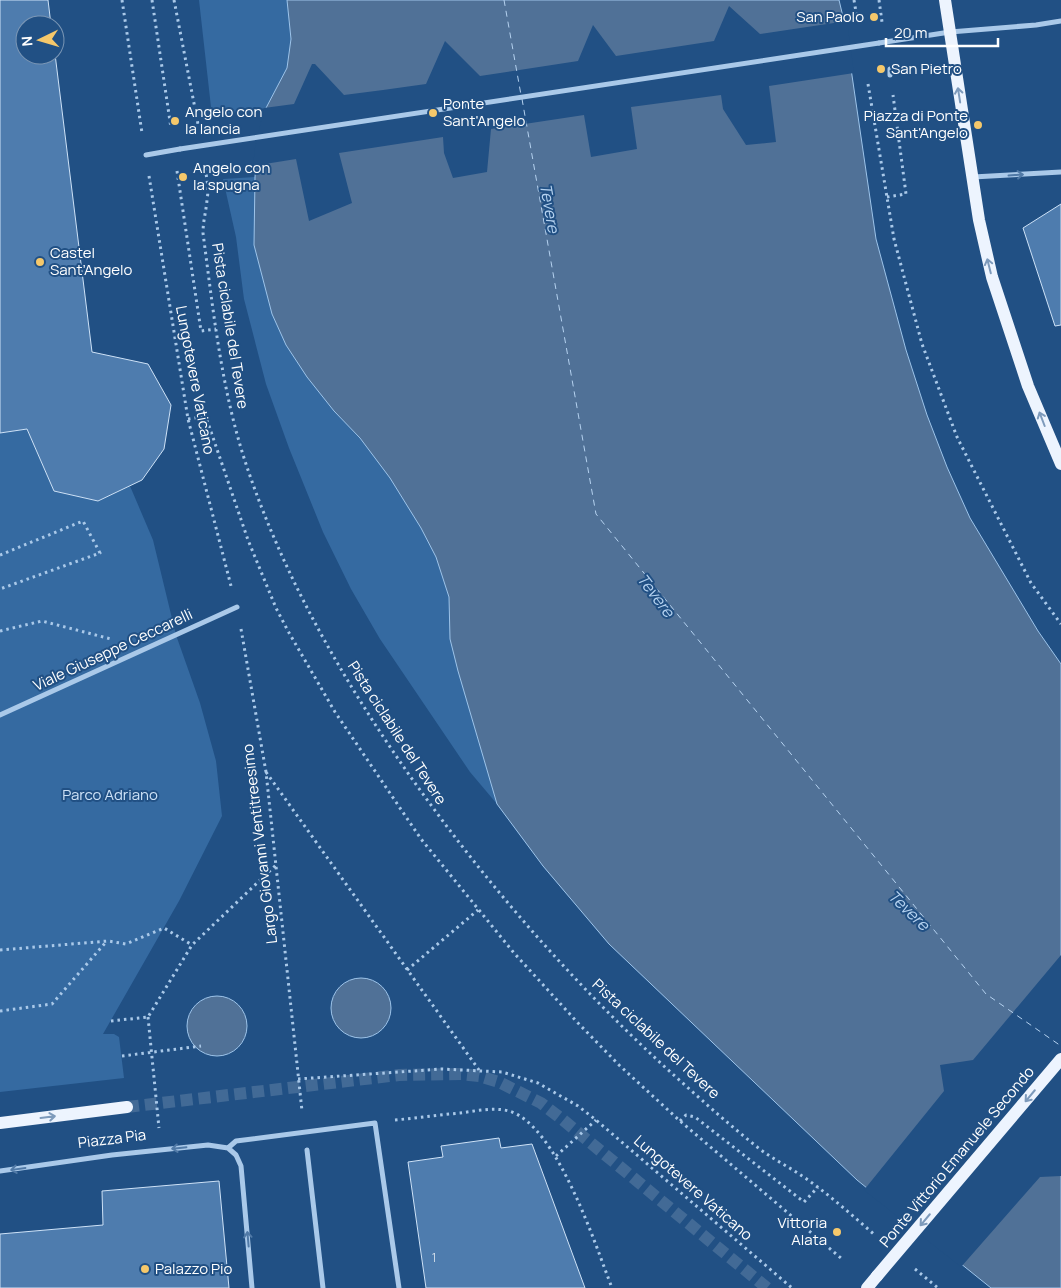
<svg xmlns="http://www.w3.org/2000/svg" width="1061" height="1288" font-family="Manrope,sans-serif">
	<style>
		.green { fill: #356aa1 }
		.water { fill: #507197; stroke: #9dc4ea }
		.pier { fill: #215084 }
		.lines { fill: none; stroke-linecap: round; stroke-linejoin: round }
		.ferry { stroke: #b5d2f0; stroke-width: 1; stroke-dasharray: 6 5; stroke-linecap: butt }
		.building { fill: #4e7cae; stroke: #cee2f7 }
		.primary-tunnel { stroke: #426a96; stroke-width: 12; stroke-dasharray: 12 6; stroke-linecap: butt }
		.path { stroke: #aac9e9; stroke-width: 3; stroke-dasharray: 2.5 4; stroke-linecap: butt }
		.street { stroke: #aac9e9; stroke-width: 5 }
		.primary { stroke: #edf4fe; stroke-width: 12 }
		.street-bridge { stroke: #aac9e9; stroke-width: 5 }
		.primary-bridge { stroke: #edf4fe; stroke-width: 12 }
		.oneway { stroke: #7d9abb }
		.oneway2 { stroke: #517aa7 }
		.poi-dot { fill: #f5c86b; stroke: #215084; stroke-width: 2 }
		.labels { text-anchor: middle; stroke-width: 4; stroke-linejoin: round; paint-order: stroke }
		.number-label { font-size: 12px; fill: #d3deeb }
		.poi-label { font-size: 15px; fill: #fff; stroke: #215084; text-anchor: start }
		.street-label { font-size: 15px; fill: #fff; stroke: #215084 }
		.park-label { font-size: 15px; fill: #cee2f7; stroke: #215084 }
		.water-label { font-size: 16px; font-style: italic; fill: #b5d2f0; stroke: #215084 }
	</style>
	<rect width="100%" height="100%" fill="#215084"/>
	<path class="green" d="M 199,0 L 311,0 L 294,104 L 212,116 Z
		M 255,177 L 272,182 L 857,1180 L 609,944 L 543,866 L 497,804 L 470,772 L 380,639 L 351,589 L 323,532 L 289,448 L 266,384 L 244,299 L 236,237 L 223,179 Z
		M 27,429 L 54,491 L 98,501 L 130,486 L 153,540 L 176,635 L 200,703 L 216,761 L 222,816 L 179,901 L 103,1034 L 114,1034 L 119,1037 L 124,1078 L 0,1092 L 0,433 Z"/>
	<path class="water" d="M 287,0 L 839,0 L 844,21 L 876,239 L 906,350 L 927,415 L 947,467 L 970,518 L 1038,631 L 1061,664 L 1061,1288 L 991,1288 L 857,1180 L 609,944 L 543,866 L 497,804 L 458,671 L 450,639 L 449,597 L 436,557 L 421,528 L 390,478 L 360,438 L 334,411 L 307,377 L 286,345 L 272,314 L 254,245 L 255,177 L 257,149 L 266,108 L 287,68 L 291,39 Z
		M331 1008a30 30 0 1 1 60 0a30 30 0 1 1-60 0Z
		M187 1026a30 30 0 1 1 60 0a30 30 0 1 1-60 0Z"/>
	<path class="pier" d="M 729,6 L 760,34 L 847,21 L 854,73 L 769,86 L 776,142 L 746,145 L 723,109 L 721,95 L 631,107 L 637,149 L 591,157 L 584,115 L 491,129 L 487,172 L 453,178 L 444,153 L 443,137 L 339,153 L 352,203 L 309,221 L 296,159 L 253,166 L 255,148 L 264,108 L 294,104 L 312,64 L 315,64 L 344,95 L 383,90 L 426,84 L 445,41 L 480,76 L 578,61 L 593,25 L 616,56 L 714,41 Z
		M 1061,955 L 1061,1176 L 1040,1177 L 961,1267 L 864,1190 L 944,1091 L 940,1065 L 973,1060 Z"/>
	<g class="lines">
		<path class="ferry" d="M 504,0 L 521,95
			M 522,99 L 596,514 L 986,994 L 1061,1046"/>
	</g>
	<path class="building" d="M 0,0 L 48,0 L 51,25 L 25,25 L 25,55 L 55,54 L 92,352 L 148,364 L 171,405 L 164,449 L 142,480 L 98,501 L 54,491 L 27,429 L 0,433 Z
		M 1061,204 L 1061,325 L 1055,326 L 1023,228 Z
		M 499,1138 L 501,1148 L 532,1144 L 585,1288 L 426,1288 L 408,1162 L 443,1157 L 441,1146 Z
		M 219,1181 L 229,1288 L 0,1288 L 0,1234 L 103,1225 L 102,1191 Z"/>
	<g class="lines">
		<path class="primary-tunnel" d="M 127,1107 L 399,1075 L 461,1074 L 479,1076 L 499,1082 L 541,1103 L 563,1120 L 767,1288"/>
		<path class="path" d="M 122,0 L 142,133
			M 152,0 L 171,128
			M 174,0 L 198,124
			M 854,0 L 858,24
			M 879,0 L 882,22
			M 868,84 L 894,239 L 922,344 L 957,437 L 1031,583 L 1061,624
			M 205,168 C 207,179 209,189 207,200 C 206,212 203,221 203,233 C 213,309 221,387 245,461 C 282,574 342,679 410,776 C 485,882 570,980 666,1068 C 697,1096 728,1124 761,1150 C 776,1161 793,1169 808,1180 C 832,1197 854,1217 876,1236
			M 177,171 L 201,331 L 216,329
			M 149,176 L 188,419 L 231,586
			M 887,197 L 906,194 L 893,95
			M 188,419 L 202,417 L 207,420 L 248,540 L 276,608 L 288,631 L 335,712 L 421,839 L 514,953 L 578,1023 L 619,1065 L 680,1121 L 842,1259
			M 0,555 L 83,521 L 100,553 L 0,589
			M 241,629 L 266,772 L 302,1111
			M 0,631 L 42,621 L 111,639
			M 266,772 L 479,1070
			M 0,950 L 108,941 L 126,944 L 164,928 L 192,945
			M 407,970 L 478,910
			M 0,1011 L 52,1004 L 106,942
			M 148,1017 L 159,1128
			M 111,1021 L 148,1017 L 192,945 L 276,865
			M 122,1056 L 201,1046
			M 298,1079 L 442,1069 L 502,1072 L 538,1083 L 578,1106 L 596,1120 L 792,1288
			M 395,1120 C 417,1118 438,1115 460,1113 C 476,1111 493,1107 509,1111 C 557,1125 595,1244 612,1288
			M 680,1121 L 686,1115 L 695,1117 L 804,1202 L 818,1187
			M 556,1156 L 596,1120
			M 915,1269 L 938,1288"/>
		<path class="street" d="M 879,43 L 950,32 L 1036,25 L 1061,21
			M 890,69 L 890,75
			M 146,155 L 180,149
			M 973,177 L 1061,172
			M 0,715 L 237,607
			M 228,1148 L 236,1141 L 375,1123 L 399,1288
			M 307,1150 L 323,1288
			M 0,1171 L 112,1155 L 208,1145 L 228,1148 L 236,1155 L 241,1166 L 252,1288"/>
		<path class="primary" d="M 945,0 L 979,220 L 992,277 L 1028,386 L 1061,464
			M 0,1123 L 127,1107
			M 867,1288 L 877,1276"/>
		<path class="street-bridge" d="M 180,149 L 879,43"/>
		<path class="primary-bridge" d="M 877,1276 L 1061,1059"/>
	</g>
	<defs><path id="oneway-shaft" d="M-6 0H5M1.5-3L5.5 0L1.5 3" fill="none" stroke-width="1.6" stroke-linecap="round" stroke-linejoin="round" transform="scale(1.25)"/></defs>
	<g class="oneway">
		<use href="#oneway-shaft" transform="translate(959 95) rotate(-99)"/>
		<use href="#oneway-shaft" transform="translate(989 266) rotate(-104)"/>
		<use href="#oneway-shaft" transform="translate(1042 419) rotate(-111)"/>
		<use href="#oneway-shaft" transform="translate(1030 1096) rotate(130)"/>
		<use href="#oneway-shaft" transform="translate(48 1117) rotate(-7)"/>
		<use href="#oneway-shaft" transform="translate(925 1220) rotate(130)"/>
	</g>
	<g class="oneway2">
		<use href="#oneway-shaft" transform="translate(1016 175) rotate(-4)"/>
		<use href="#oneway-shaft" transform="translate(179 1148) rotate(174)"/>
		<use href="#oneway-shaft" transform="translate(18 1169) rotate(172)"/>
		<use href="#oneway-shaft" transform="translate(248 1239) rotate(-95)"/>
	</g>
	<g class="poi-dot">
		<circle cx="874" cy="17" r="5"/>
		<circle cx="881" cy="69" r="5"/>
		<circle cx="433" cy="113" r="5"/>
		<circle cx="175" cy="121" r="5"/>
		<circle cx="978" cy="125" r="5"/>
		<circle cx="183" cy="177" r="5"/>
		<circle cx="40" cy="262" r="5"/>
		<circle cx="837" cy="1232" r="5"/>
		<circle cx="145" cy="1269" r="5"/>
	</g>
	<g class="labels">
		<g class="number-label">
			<text x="434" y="1262">1</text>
		</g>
		<g class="poi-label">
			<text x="864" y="22" text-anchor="end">San Paolo</text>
			<text x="891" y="74">San Pietro</text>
			<text x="443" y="109">Ponte<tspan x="443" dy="17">Sant'Angelo</tspan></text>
			<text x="185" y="117">Angelo con<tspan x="185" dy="17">la lancia</tspan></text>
			<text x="968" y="121" text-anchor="end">Piazza di Ponte<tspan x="968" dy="17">Sant'Angelo</tspan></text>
			<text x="193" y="173">Angelo con<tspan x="193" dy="17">la spugna</tspan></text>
			<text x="50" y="258">Castel<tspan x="50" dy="17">Sant’Angelo</tspan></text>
			<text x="827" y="1228" text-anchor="end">Vittoria<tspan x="827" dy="17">Alata</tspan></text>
			<text x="155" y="1274">Palazzo Pio</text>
		</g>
		<g class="street-label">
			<text transform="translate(230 326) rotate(81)" y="5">Pista ciclabile del Tevere</text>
			<text transform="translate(195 380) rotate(79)" y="5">Lungotevere Vaticano</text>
			<text transform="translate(113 650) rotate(-25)" y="5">Viale Giuseppe Ceccarelli</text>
			<text transform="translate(397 733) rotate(57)" y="5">Pista ciclabile del Tevere</text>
			<text transform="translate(260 844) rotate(-97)" y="5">Largo Giovanni Ventitreesimo</text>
			<text transform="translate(656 1039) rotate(43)" y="5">Pista ciclabile del Tevere</text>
			<text transform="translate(112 1139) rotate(-7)" y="5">Piazza Pia</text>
			<text transform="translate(957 1157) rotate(-50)" y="5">Ponte Vittorio Emanuele Secondo</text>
			<text transform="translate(693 1188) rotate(41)" y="5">Lungotevere Vaticano</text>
		</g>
		<g class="park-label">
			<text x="110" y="800">Parco Adriano</text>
		</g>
		<g class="water-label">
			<text transform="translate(550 208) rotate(80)" y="6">Tevere</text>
			<text transform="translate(656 595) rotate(53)" y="6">Tevere</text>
			<text transform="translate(909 910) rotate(44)" y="6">Tevere</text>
		</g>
	</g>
	<g transform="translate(40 40) rotate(265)"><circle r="24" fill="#215084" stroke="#7a96b5"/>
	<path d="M0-4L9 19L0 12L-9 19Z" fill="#f5c86b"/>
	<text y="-8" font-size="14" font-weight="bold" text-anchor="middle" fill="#ffffff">N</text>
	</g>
	<path d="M886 38v8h112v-8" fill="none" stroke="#ffffff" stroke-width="2.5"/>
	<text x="894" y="38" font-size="15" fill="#ffffff" stroke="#215084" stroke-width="4" paint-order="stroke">20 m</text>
</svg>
